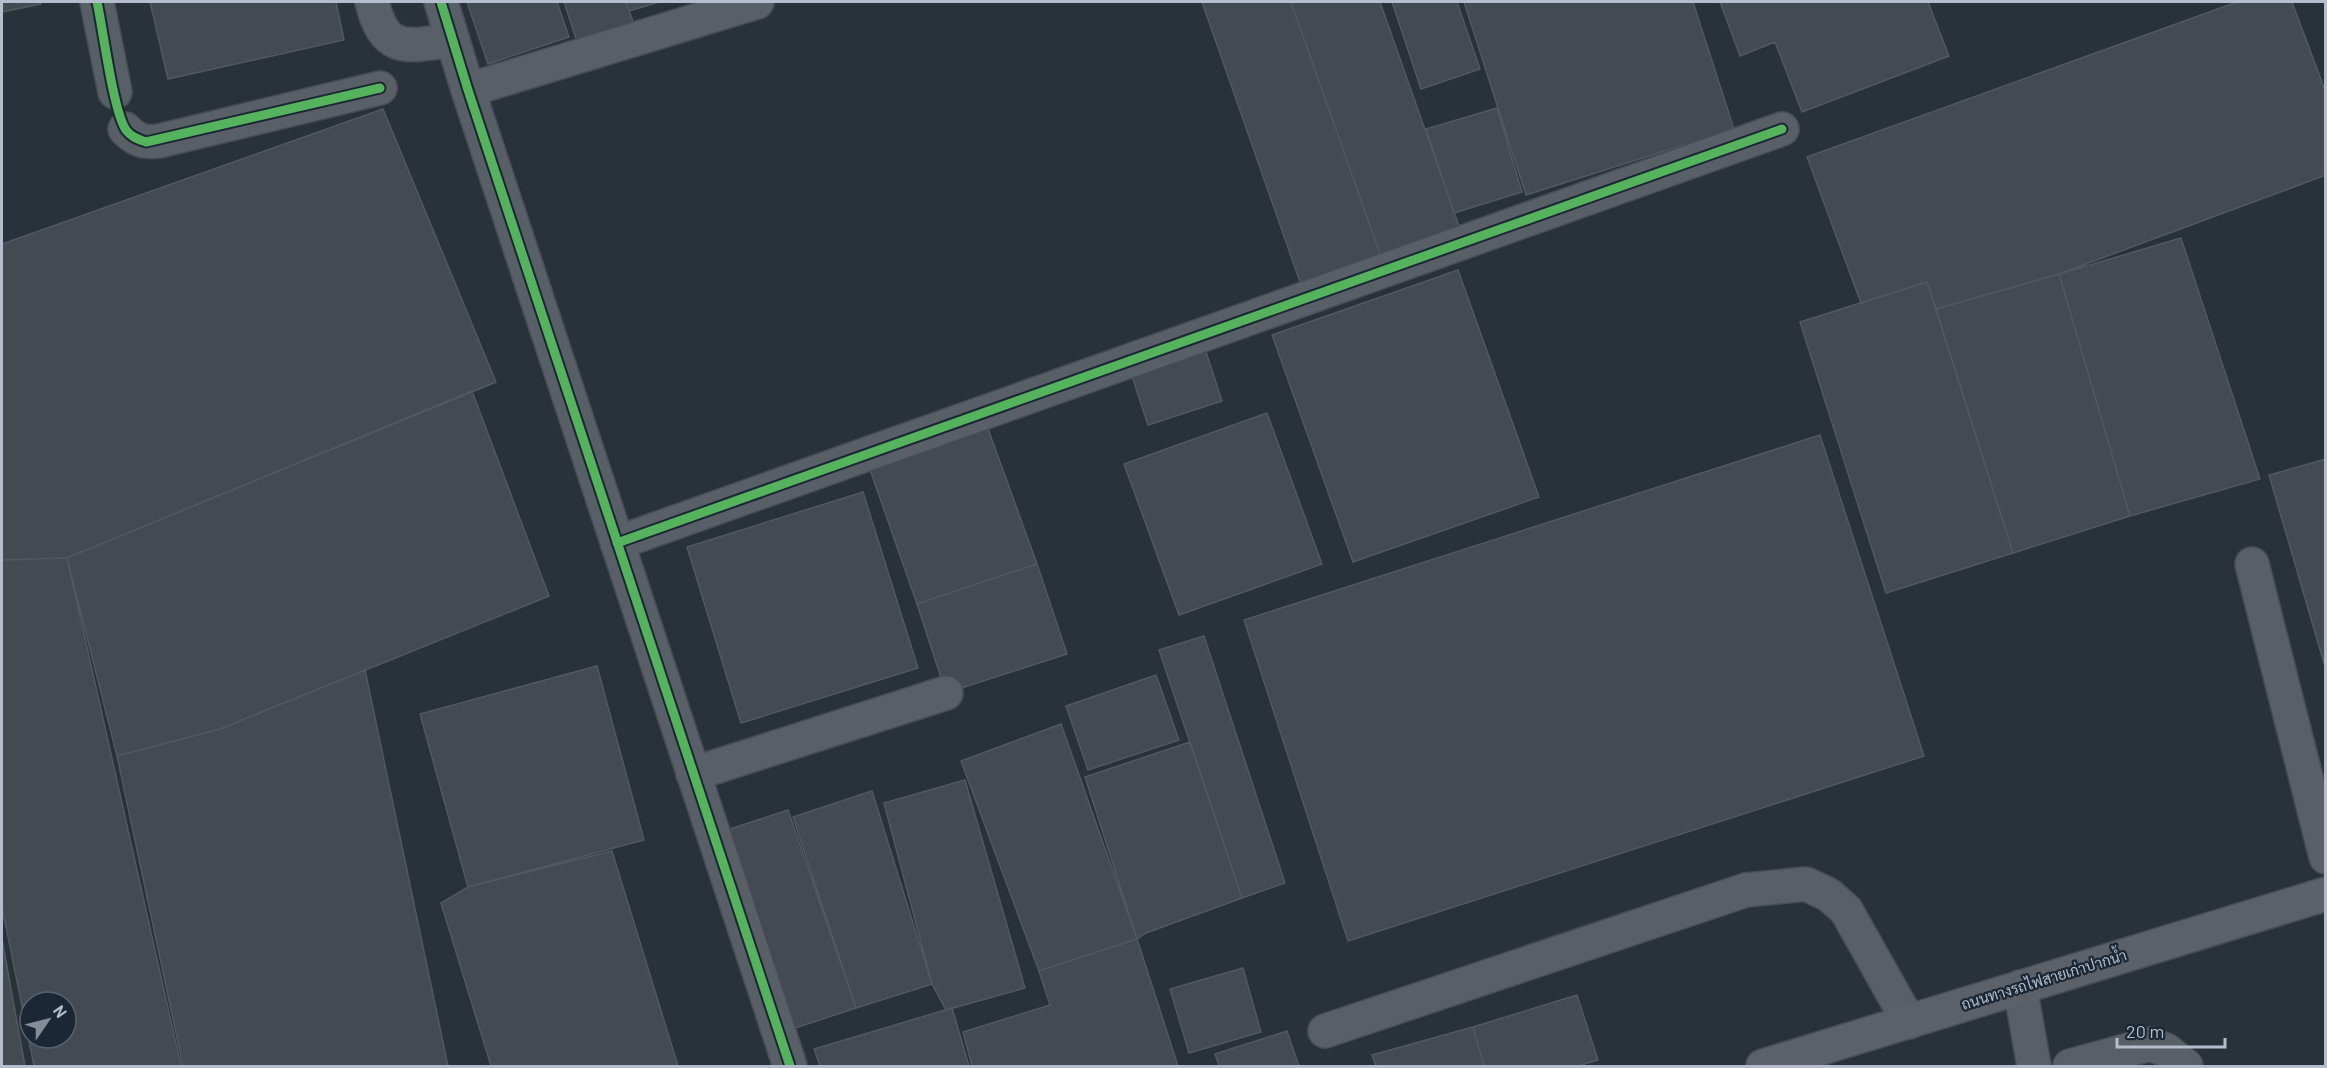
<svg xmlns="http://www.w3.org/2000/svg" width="2327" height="1068" font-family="Barlow,Sarabun,sans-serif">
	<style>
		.building { fill: #434a52; stroke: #515861; stroke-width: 1.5; fill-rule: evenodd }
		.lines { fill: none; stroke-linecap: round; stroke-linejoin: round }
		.minor-casing { stroke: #474d54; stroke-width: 36 }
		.major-casing { stroke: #474d56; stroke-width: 36 }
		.minor { stroke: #595f67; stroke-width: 33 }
		.major { stroke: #5c6169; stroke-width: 33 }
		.cycleway-casing { stroke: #1b2735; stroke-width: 13 }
		.cycleway { stroke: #56b35d; stroke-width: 9 }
		.labels { text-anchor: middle; stroke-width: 4.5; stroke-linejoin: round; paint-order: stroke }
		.street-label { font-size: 15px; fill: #b3bdcb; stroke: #1b2735 }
	</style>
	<rect width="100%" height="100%" fill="#29313a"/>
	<path class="building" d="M 2,2 L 40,2 L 41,4 L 2,12 Z
		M 150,2 L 336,2 L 344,40 L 168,79 Z
		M 467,2 L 557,2 L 569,37 L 488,64 Z
		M 564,2 L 626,2 L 635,27 L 578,45 Z
		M 626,2 L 659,2 L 629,11 Z
		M 1202,2 L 1291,2 L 1380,254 L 1300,282 Z
		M 1291,2 L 1380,2 L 1459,226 L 1380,254 Z
		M 1392,2 L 1457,2 L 1480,69 L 1421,89 Z
		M 1464,2 L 1693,2 L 1734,129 L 1526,195 Z
		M 1720,2 L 1928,2 L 1949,56 L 1802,112 L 1775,42 L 1740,56 Z
		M 2237,2 L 2292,2 L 2326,93 L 2326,175 L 2059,274 L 1936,309 L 1927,282 L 1861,303 L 1807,157 Z
		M 1497,108 L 1522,192 L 1454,213 L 1426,129 Z
		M 383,109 L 496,382 L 67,558 L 2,560 L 2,244 Z
		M 2181,238 L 2260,479 L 2130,516 L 2059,274 Z
		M 1458,270 L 1539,497 L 1353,562 L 1272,335 Z
		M 2059,274 L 2130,516 L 2013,553 L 1936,309 Z
		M 1927,282 L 2013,553 L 1886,593 L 1800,322 Z
		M 1205,349 L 1222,401 L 1148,425 L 1131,373 Z
		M 472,391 L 549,596 L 220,729 L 117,756 L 67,558 Z
		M 1267,413 L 1322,564 L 1179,615 L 1124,464 Z
		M 987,426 L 1037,564 L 917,604 L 868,464 Z
		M 1820,435 L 1924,756 L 1348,941 L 1244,620 Z
		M 2326,459 L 2326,670 L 2269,475 Z
		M 863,492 L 918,668 L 741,723 L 687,547 Z
		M 67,558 L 181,1066 L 34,1066 L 2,907 L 2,560 ZM 30,1002 L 66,1002 L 66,1038 L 30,1038 Z
		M 1037,564 L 1067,654 L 946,693 L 917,604 Z
		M 1204,636 L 1285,883 L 1242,898 L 1159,650 Z
		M 597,666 L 644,840 L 468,887 L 420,714 Z
		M 365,670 L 448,1066 L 183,1066 L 117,756 L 220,729 Z
		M 1156,675 L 1179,740 L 1088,770 L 1066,706 Z
		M 1061,724 L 1137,939 L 1039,971 L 961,761 Z
		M 1190,742 L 1242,898 L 1146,933 L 1137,939 L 1085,777 Z
		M 965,780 L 1025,988 L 946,1010 L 932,984 L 884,803 Z
		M 872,791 L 932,984 L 856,1008 L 793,817 Z
		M 788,810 L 856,1008 L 792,1029 L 727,830 Z
		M 612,851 L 678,1066 L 491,1066 L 441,903 L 468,887 Z
		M 2,939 L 25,1066 L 2,1066 Z
		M 1137,939 L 1178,1066 L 972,1066 L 963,1032 L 1050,1005 L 1039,971 Z
		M 1243,968 L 1261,1032 L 1189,1053 L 1170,989 Z
		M 1577,995 L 1598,1060 L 1578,1066 L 1484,1066 L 1473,1027 Z
		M 952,1008 L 969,1066 L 820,1066 L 814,1049 Z
		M 1473,1027 L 1484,1066 L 1376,1066 L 1372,1055 Z
		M 1287,1031 L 1299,1066 L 1219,1066 L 1215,1054 Z"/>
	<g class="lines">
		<defs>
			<path id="minor" d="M 97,2 L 115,92
				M 372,2 C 385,55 407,46 453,40
				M 441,2 L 468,90 L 790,1066
				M 468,90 L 757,2
				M 125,129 C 136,140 143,143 159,141 L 380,88
				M 617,543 L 1782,129
				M 2252,564 L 2326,857
				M 693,774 L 946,693
				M 2020,987 L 2034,1066
				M 1325,1031 L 1746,890 L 1806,884 L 1829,895 L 1846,910 L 1909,1022
				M 2070,1066 L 2150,1044 L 2166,1050 L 2186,1066"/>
			<path id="major" d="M 1763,1066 L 2326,894"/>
		</defs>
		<use href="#minor" class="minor-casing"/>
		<use href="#major" class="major-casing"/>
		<use href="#minor" class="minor"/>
		<use href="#major" class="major"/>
		<defs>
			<path id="cycleway" d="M 97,2 C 103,28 113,111 126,130 C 131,137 138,139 146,142 L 380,88
				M 441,2 L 468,90 L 790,1066
				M 617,543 L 1782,129"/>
		</defs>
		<use href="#cycleway" class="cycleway-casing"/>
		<use href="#cycleway" class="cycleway"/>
	</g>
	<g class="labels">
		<g class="street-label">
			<text transform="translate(2044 980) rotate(-17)" y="5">ถนนทางรถไฟสายเก่าปากน้ำ</text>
		</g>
	</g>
	<rect width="2327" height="1068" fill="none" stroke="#b3bdcb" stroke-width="6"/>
	<g transform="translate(48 1020) rotate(55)"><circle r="28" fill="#1b2735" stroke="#586371" stroke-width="1.5"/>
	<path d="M0-4.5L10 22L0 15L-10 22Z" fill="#838c98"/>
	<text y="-9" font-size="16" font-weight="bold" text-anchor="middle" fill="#b3bdcb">N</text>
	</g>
	<path d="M2117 1038v9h108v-9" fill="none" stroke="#b3bdcb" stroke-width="3"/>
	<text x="2126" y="1038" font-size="18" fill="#b3bdcb" stroke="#1b2735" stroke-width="4.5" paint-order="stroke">20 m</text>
</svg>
